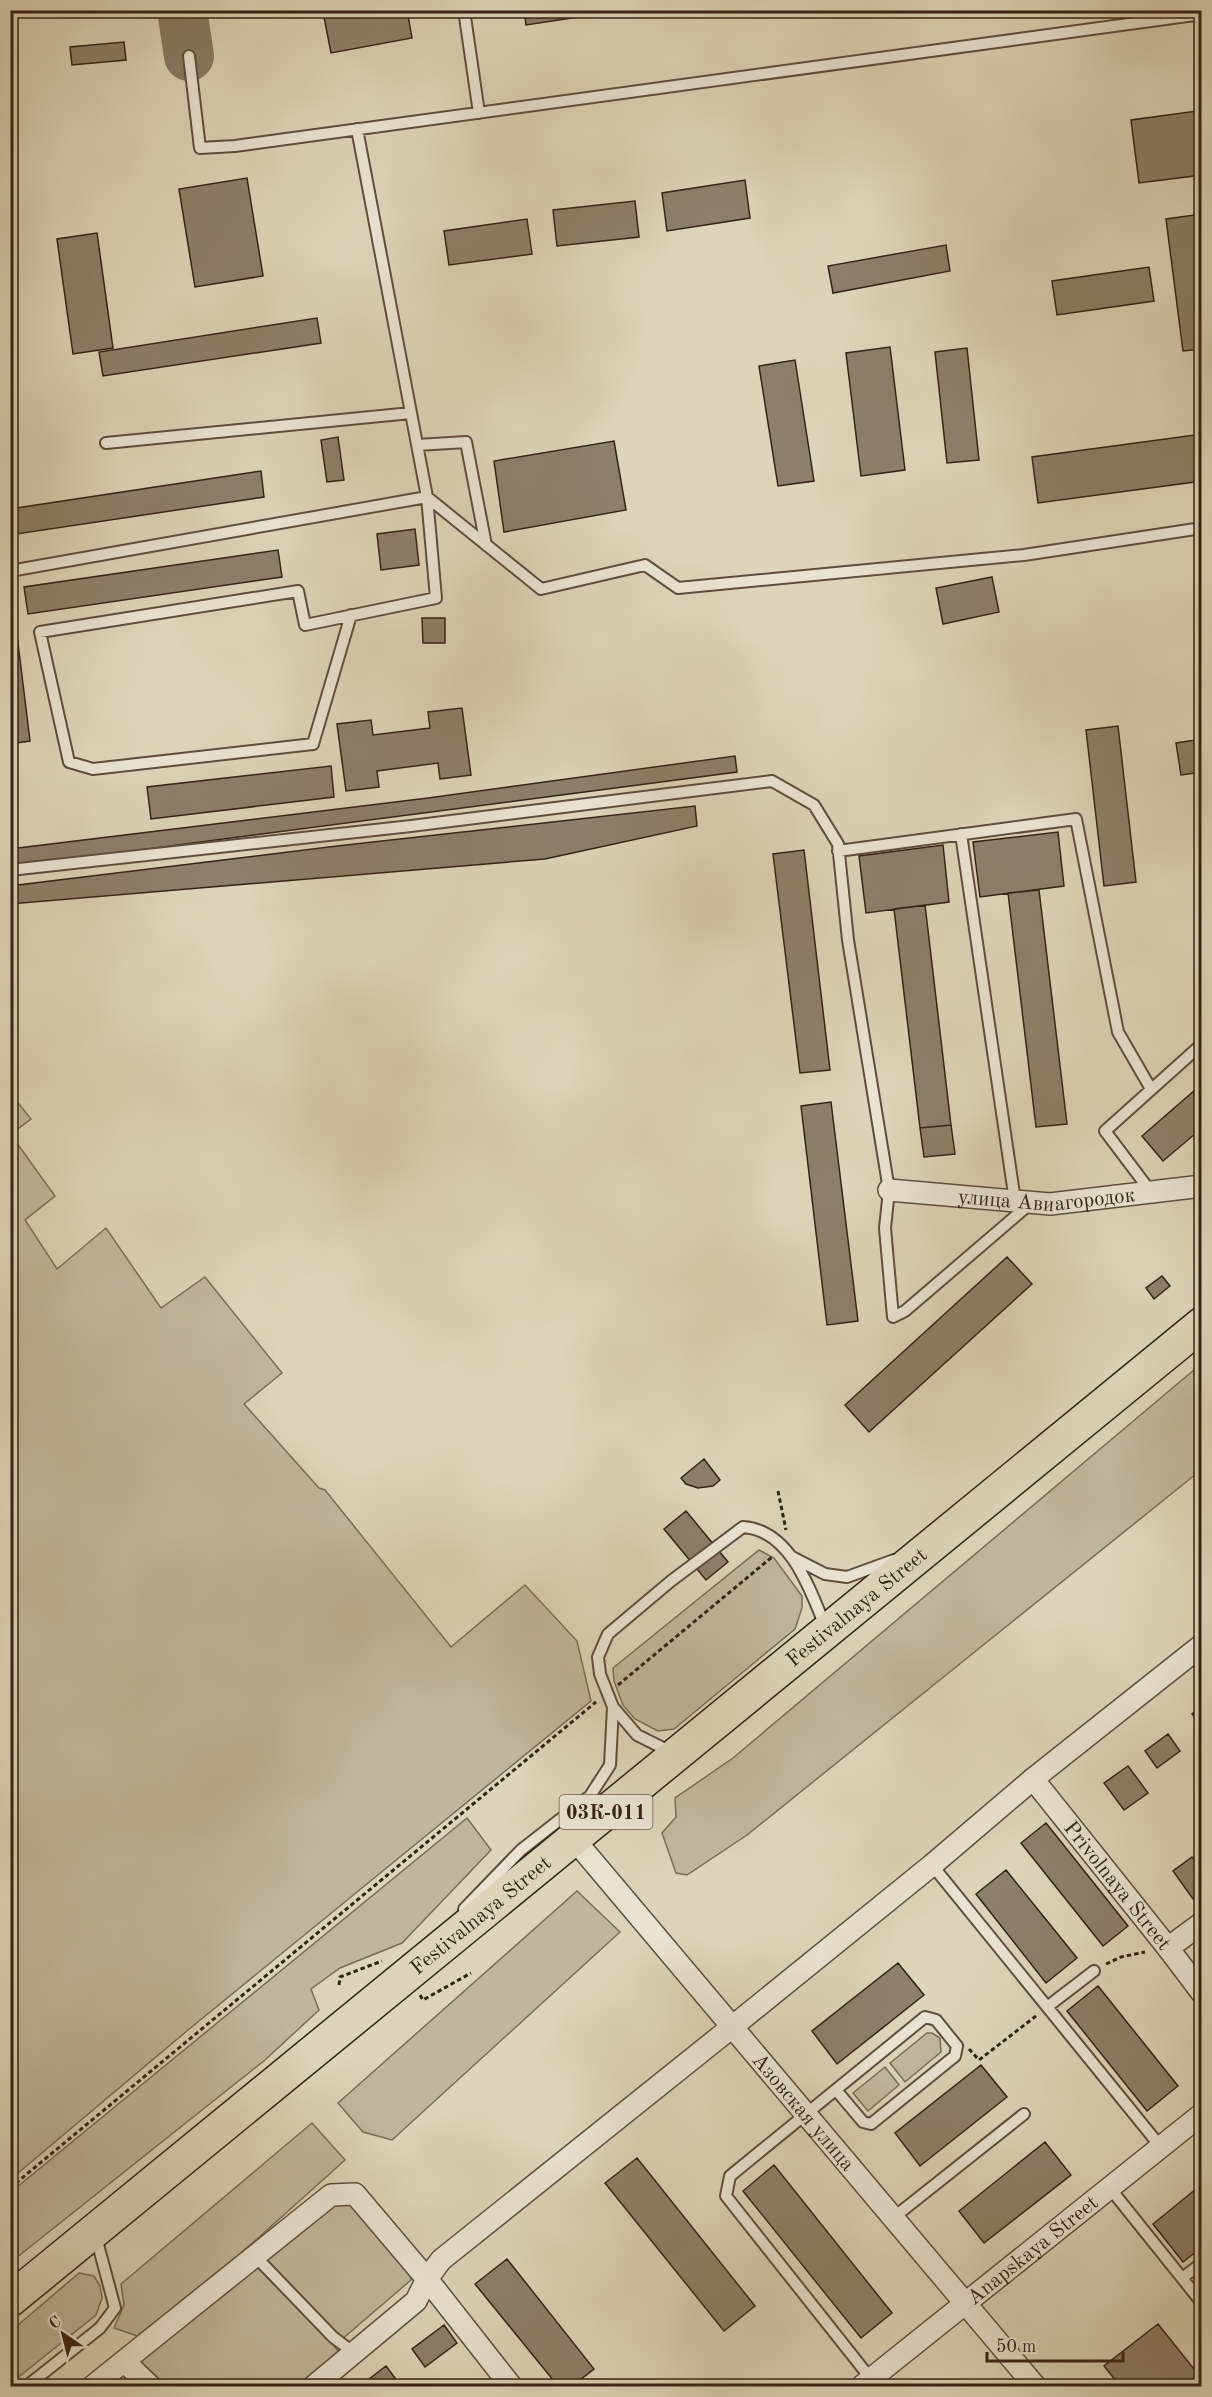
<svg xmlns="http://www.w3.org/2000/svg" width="1212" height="2397" font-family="'Old Standard TT',serif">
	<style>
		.green { fill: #c1b69d; stroke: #7b6c59; stroke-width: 1.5 }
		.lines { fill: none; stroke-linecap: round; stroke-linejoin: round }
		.taxiway { stroke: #8a7b67; stroke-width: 50 }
		.building { fill: #8d7f6a; stroke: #352215; stroke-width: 1.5 }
		.lane-casing { stroke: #5f4e3e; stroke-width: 14 }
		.street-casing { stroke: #5f4e3e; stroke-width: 24 }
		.primary-casing { stroke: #352215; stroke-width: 36 }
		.path { stroke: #352215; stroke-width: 3; stroke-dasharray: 4.5 3; stroke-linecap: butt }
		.lane { stroke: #eae3d2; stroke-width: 10 }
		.street { stroke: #eae3d2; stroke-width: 21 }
		.primary { stroke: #ded4b9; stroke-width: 33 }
		.labels { text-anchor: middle; stroke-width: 5; stroke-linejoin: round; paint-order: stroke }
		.shield { fill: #eae3d2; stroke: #6b5c4e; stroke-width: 1.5 }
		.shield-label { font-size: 20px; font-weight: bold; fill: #352215 }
		.street-label { font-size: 21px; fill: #352215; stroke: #eae3d2 }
	</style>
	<rect width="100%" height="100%" fill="#ded4b9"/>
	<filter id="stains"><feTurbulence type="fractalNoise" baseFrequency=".00333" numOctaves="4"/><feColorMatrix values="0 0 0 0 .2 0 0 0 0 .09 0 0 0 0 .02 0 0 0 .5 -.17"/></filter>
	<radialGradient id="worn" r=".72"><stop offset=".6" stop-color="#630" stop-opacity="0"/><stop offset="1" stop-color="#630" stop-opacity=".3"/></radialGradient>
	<path class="green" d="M 11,1094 L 31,1119 L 11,1134 L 10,1134 Z
		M 11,1135 L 55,1196 L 25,1220 L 57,1269 L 106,1228 L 161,1308 L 205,1277 L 282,1373 L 244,1404 L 319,1488 L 325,1490 L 451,1647 L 525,1585 L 577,1641 L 591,1701 L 188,2030 L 11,2179 Z
		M 1201,1364 L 1201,1470 L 747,1835 L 687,1875 L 676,1873 L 662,1833 L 676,1817 L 675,1798 L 733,1758 Z
		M 759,1550 L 774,1558 L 802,1596 L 802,1608 L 795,1629 L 674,1729 L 658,1731 L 635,1719 L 623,1705 L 614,1681 L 613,1668 Z
		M 467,1818 L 491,1850 L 402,1943 L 340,1968 L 311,1989 L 319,2010 L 265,2060 L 11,2262 L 11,2192 Z
		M 577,1891 L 620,1932 L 392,2140 L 363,2132 L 338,2103 Z
		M 927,2033 L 932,2033 L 940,2038 L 941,2052 L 905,2082 L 890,2063 Z
		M 885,2067 L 899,2085 L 868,2111 L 853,2093 Z
		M 312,2123 L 345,2160 L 146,2339 L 114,2328 L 124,2305 L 121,2284 Z
		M 335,2199 L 354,2200 L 409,2268 L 411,2280 L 334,2346 L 343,2357 L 308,2386 L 158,2386 L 141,2369 L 140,2356 Z
		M 79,2273 L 94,2276 L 100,2286 L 102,2298 L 96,2315 L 11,2383 L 11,2331 Z"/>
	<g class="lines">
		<path class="taxiway" d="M 182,10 L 189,56"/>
	</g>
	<path class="building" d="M 360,10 L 407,10 L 412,38 L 331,53 L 324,17 Z
		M 524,10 L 605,10 L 605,13 L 526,25 Z
		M 124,42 L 126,60 L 72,65 L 70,47 Z
		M 1197,111 L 1202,145 L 1202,175 L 1139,183 L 1131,120 Z
		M 247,178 L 263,276 L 195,287 L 179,189 Z
		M 745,180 L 750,218 L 667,231 L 662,193 Z
		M 635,201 L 639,237 L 557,246 L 553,210 Z
		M 1202,214 L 1202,349 L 1183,351 L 1166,219 Z
		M 527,219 L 532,254 L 449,265 L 444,231 Z
		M 97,233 L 113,348 L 73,354 L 57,239 Z
		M 946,245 L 950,271 L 833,293 L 828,266 Z
		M 1149,267 L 1154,301 L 1057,315 L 1052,281 Z
		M 317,318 L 321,343 L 103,376 L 99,352 Z
		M 890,347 L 905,470 L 861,476 L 846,353 Z
		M 967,348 L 979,460 L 947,463 L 935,352 Z
		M 795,360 L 814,481 L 778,486 L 759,366 Z
		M 1202,434 L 1202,481 L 1038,503 L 1032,457 Z
		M 338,437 L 344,480 L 327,482 L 321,440 Z
		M 614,441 L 626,510 L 504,532 L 494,461 Z
		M 261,471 L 264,497 L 10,535 L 10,509 Z
		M 415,529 L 419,565 L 381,570 L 377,534 Z
		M 278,550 L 282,577 L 28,614 L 24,587 Z
		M 992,577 L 999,612 L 943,624 L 936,588 Z
		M 422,618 L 445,618 L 445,643 L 423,643 Z
		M 10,619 L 15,619 L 30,741 L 10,744 Z
		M 462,708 L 471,775 L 440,779 L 438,763 L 377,771 L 379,787 L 346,791 L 337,724 L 371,720 L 373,735 L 430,728 L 428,712 Z
		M 1118,726 L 1136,882 L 1104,886 L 1086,730 Z
		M 1202,739 L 1202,772 L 1181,775 L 1176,743 Z
		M 735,756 L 737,772 L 10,867 L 10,849 L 428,798 Z
		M 331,766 L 334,797 L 151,819 L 147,787 Z
		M 695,806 L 697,826 L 545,859 L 10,904 L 10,886 L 337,846 Z
		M 1058,832 L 1064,886 L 980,897 L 973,842 Z
		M 943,845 L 949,902 L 866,913 L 859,856 Z
		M 804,850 L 830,1070 L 800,1073 L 773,854 Z
		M 1039,890 L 1067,1124 L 1036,1127 L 1008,893 Z
		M 925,905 L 951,1125 L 920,1128 L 894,909 Z
		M 1202,1084 L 1202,1128 L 1163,1161 L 1142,1136 Z
		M 831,1102 L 858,1321 L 827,1325 L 801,1106 Z
		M 951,1125 L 955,1154 L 924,1157 L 920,1128 Z
		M 1007,1257 L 1032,1284 L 869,1432 L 845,1405 Z
		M 1162,1276 L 1170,1286 L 1154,1299 L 1146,1288 Z
		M 704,1459 L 720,1480 L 713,1486 L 698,1488 L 686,1484 L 681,1478 Z
		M 686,1511 L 728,1562 L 706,1580 L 664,1529 Z
		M 1202,1707 L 1202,1727 L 1192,1714 Z
		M 1168,1734 L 1180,1751 L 1157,1768 L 1145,1751 Z
		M 1128,1766 L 1148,1793 L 1124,1810 L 1104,1783 Z
		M 1046,1823 L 1128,1926 L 1103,1946 L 1021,1843 Z
		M 1192,1857 L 1202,1870 L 1202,1892 L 1193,1899 L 1173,1871 Z
		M 1006,1870 L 1077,1958 L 1046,1983 L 976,1894 Z
		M 898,1963 L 924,1995 L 837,2064 L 812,2031 Z
		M 1098,1986 L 1178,2086 L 1147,2111 L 1067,2011 Z
		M 981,2065 L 1007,2097 L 920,2166 L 895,2133 Z
		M 1045,2142 L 1071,2175 L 984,2243 L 959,2211 Z
		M 637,2158 L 755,2306 L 724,2331 L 605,2183 Z
		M 774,2165 L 892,2313 L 861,2338 L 743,2191 Z
		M 1202,2184 L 1202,2247 L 1183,2262 L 1153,2224 Z
		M 507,2259 L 594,2369 L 572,2386 L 558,2386 L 475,2284 Z
		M 1158,2324 L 1202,2379 L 1202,2386 L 1120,2386 L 1104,2366 Z
		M 444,2325 L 457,2343 L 425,2367 L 412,2349 Z
		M 386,2366 L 401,2386 L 366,2386 L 364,2383 Z
		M 35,2372 L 46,2386 L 17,2386 Z"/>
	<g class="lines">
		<defs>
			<path id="lane" d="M 464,10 L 479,113
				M 189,56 L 200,148 L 235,146 L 1202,14
				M 106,443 L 411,413
				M 417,445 L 466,442 L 486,545
				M 10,571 L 427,497 L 541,589 L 645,565 L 678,588 L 1024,555 L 1202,528
				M 351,615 L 313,744 L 93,769 L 69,762 L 40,632 L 298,591 L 305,625 L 436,598 L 427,497 L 357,129
				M 961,834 L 1015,1201
				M 838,851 L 1076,819 L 1118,1032 L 1151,1089
				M 10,870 L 411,826 L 772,781 L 814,805 L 838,844 L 848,940 L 889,1190 L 885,1228 L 893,1317 L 905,1311 L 1031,1203
				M 1151,1192 L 1105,1131 L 1202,1044
				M 792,1557 L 825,1574 L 847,1577 L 894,1560
				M 613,1707 L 637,1735 L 671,1752
				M 932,1865 L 1160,2146
				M 464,1909 L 521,1850 L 590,1796 L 610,1765 L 613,1707 L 600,1674 L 598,1657 L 608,1634 L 671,1581 L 743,1527 C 790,1530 810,1589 825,1626
				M 1047,2007 L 1094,1971
				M 836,2090 L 863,2122 L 871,2124 L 955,2056 L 957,2046 L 936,2020 L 925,2017 L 730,2176 L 726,2196 L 871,2379
				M 1109,2187 L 1202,2303
				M 893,2218 L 1024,2114
				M 256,2257 L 333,2337 L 354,2353
				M 1182,2278 L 1202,2263
				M 27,2386 L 100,2328 L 115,2308 L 96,2237"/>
			<g id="street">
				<path id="s1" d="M 889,1190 L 1050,1204 L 1202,1186"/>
				<path id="s2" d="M 1033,1779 L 1168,1948 L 1202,1993"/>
				<path id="s3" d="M 573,1838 L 1035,2386"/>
				<path d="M 1168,1948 L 1202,1923"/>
				<path d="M 125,2362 L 150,2386"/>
				<path d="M 93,2386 L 331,2195 L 355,2194 L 427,2279 L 511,2386"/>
				<path d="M 314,2386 L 416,2301 L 427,2279 L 441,2260 L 732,2027 L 932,1865 L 1033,1779 L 1202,1645"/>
				<path id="s4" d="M 862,2386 L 1202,2114"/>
			</g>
			<g id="primary">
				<path id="s5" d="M 10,2300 L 1202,1324"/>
			</g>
		</defs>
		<use href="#lane" class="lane-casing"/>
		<use href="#street" class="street-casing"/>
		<use href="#primary" class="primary-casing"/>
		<path class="path" d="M 778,1491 L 786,1530
			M 618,1685 L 772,1557
			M 1106,1964 L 1121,1957 L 1145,1952
			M 339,1985 L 340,1977 L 382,1961
			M 420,1995 L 423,2000 L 471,1973
			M 969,2049 L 979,2060 L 1036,2016
			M 10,2188 L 596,1702"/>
		<use href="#lane" class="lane"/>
		<use href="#street" class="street"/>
		<use href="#primary" class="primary"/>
	</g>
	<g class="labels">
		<rect class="shield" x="559.5" y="1795" width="93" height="34" rx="4.5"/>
		<g class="shield-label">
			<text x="606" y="1819">03К-011</text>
		</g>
		<g class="street-label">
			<text dy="7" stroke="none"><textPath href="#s1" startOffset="158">улица Авиагородок</textPath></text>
			<text dy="7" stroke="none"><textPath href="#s5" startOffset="1094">Festivalnaya Street</textPath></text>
			<text dy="7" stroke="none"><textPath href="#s2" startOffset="136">Privolnaya Street</textPath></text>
			<text dy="7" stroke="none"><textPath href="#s5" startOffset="608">Festivalnaya Street</textPath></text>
			<text dy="7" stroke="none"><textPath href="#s3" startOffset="358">Азовская улица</textPath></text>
			<text dy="7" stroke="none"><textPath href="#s4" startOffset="218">Anapskaya Street</textPath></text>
		</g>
	</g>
	<rect width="1212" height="2397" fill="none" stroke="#ded4b9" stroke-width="36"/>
	<rect x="12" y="12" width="1188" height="2373" fill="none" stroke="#352215" stroke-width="3"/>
	<rect x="18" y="18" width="1176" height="2361" fill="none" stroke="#352215" stroke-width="1.5"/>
	<g transform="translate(63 2334) rotate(325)" stroke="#eae3d2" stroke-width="4.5" paint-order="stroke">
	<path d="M0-4.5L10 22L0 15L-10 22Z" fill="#352215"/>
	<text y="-9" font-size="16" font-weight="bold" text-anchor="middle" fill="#352215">С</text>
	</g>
	<path d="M987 2352v9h136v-9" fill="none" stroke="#352215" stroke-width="3"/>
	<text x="996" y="2352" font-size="18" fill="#352215" stroke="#eae3d2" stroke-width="4.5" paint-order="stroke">50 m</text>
	<rect width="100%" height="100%" filter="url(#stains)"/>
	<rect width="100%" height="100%" fill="url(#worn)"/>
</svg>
